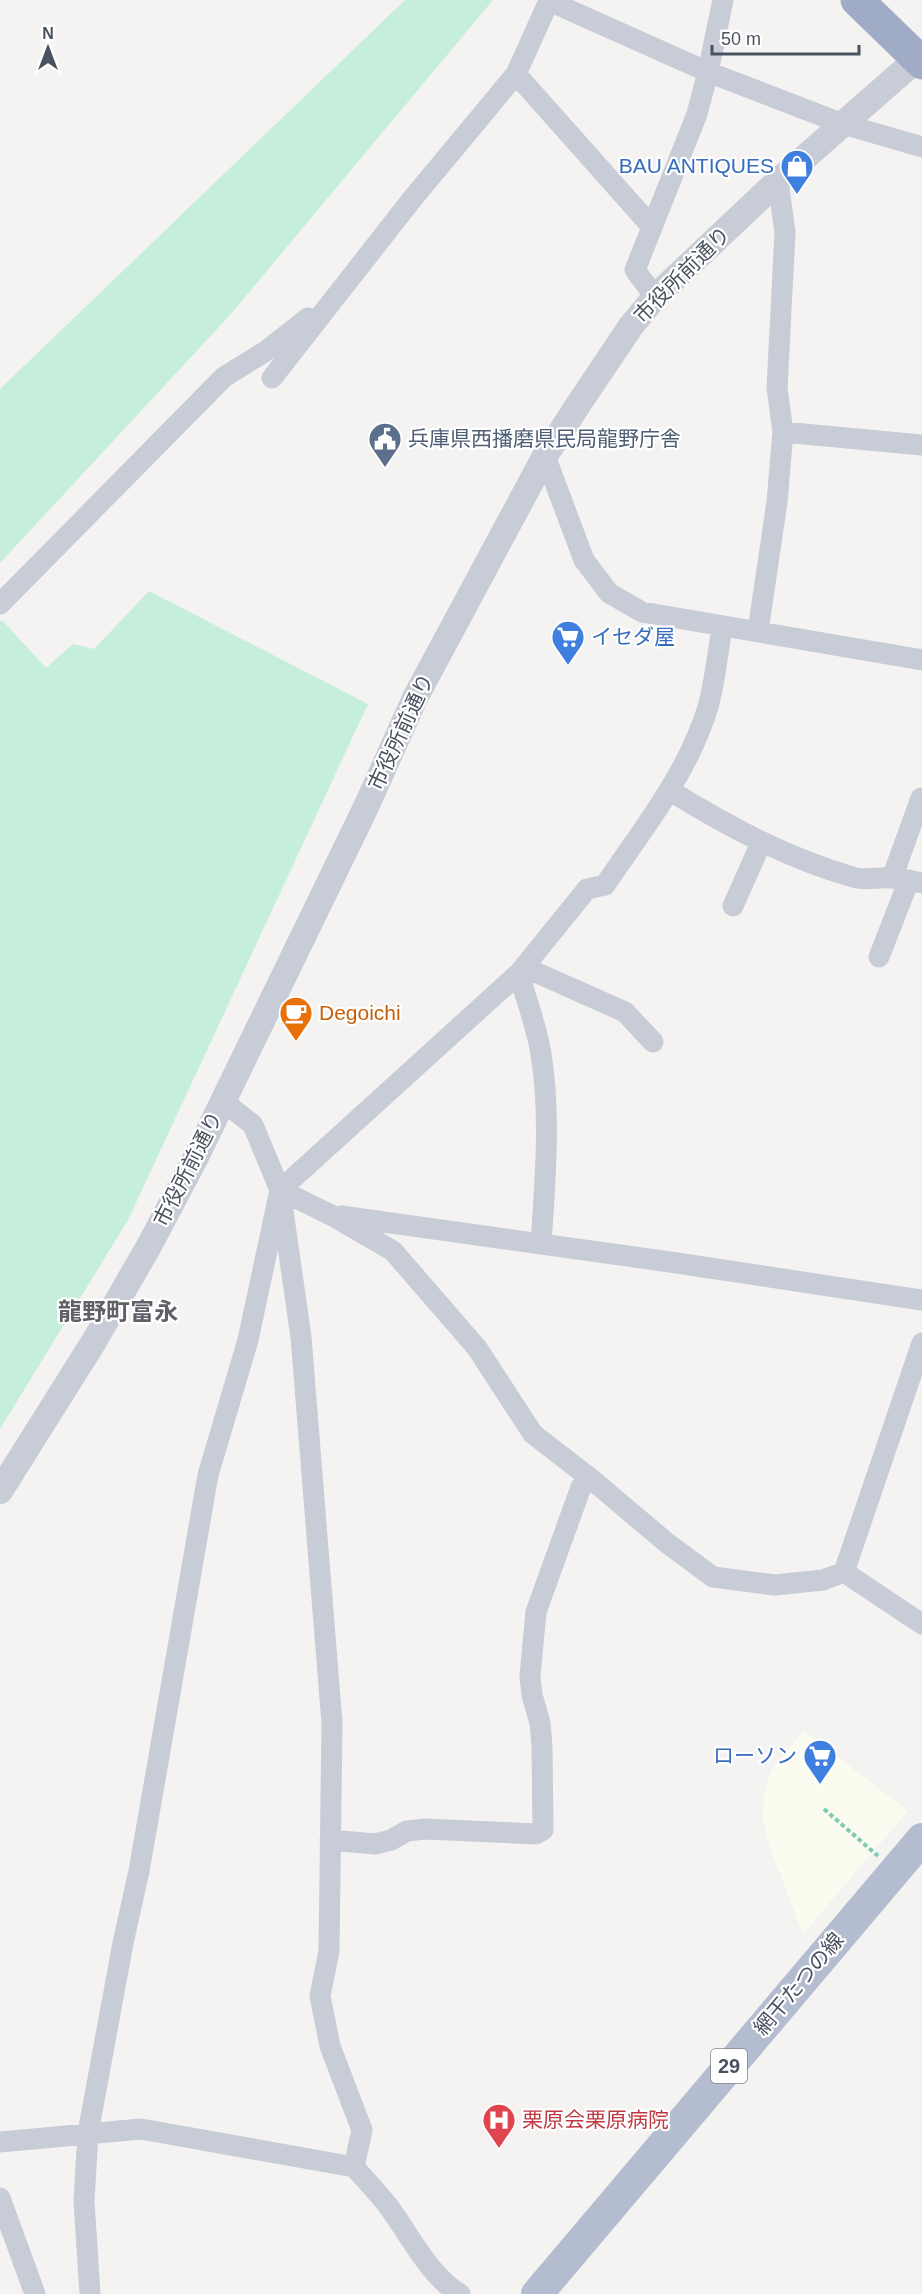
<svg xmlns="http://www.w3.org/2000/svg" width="922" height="2294" font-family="Helvetica,'Noto Sans JP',sans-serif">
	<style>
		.commercial { fill: #fcfbef }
		.green { fill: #c5eedc }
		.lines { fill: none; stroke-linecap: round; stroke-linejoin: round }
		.path { stroke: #7ecab3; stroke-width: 4; stroke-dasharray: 4.5 3; stroke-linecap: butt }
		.minor { stroke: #c7ccd6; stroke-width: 21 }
		.tertiary { stroke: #c7ccd6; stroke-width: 26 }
		.primary { stroke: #b4bdcf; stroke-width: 32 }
		.trunk { stroke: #a0acc6; stroke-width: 33 }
		.labels { text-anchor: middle; stroke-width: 4.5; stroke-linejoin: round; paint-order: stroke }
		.shield { fill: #fff; stroke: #81868f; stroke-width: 1.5 }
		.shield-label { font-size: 20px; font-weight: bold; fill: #4b525f }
		.shop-label { font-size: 21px; fill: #366cbe; stroke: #fff; text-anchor: end }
		.street-label { font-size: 21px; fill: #4b525f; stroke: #fff }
		.service-label { font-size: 21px; fill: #4e5e75; stroke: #fff; text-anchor: start }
		.food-label { font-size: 21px; fill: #c56008; stroke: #fff; text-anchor: start }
		.health-label { font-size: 21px; fill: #be3a42; stroke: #fff; text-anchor: start }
		.quarter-label { font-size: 24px; font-weight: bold; fill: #5f6167; stroke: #fff }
	</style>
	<rect width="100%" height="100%" fill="#f4f3f2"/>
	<path class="commercial" d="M 804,1731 L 908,1811 L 803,1934 L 769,1845 L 763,1821 L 764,1794 L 771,1771 Z"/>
	<path class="green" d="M 405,0 L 493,0 L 230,315 L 0,563 L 0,389 Z
		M 149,591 L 368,704 L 128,1220 L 0,1429 L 0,622 L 2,620 L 46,668 L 73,644 L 94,649 Z"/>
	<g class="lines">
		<path class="path" d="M 824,1809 L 878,1856"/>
		<path class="minor" d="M 516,74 L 549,1 L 708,72 L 843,124 L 922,147
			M 655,297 L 635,270 L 697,114 L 708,72 L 723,0
			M 272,378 L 413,198 L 516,74 L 652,227
			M 783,432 L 922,445
			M 545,456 L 584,560 L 609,593 L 642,612 L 922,660
			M 0,604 L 224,377 L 266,351 L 308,318
			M 758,631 L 777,502 L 783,432 L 777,388 L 785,233 L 778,181
			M 669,790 C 727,826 787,858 853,877 C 864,881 878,877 890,878 C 901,878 912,881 922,883
			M 892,878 L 921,798
			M 733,906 L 761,843
			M 879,957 L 909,880
			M 524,967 L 625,1012 L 653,1042
			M 519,973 C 526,1000 537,1027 541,1054 C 551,1117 545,1180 541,1244
			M 223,1101 L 253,1125 L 280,1190 L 301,1337 L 332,1723 L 329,1951 L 320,1996 L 330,2046 L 362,2130 L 354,2167 C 366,2180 378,2193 389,2207 C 409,2234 430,2277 460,2294
			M 280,1190 L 331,1215 L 393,1251 L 477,1348 L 533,1434 L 590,1478 L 667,1543 L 713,1577 L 775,1585 L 823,1580 L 844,1572 L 922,1624
			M 341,1216 L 670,1262 L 922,1300
			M 844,1572 L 922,1343
			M 330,1840 L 375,1844 L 391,1840 L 407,1831 L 425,1829 L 536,1834 L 543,1830 L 542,1746 L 540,1723 L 532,1695 L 530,1676 L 536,1612 L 581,1487 L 590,1478
			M 0,2142 L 141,2129 L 354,2167
			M 0,2198 L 35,2294
			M 90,2294 L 84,2201 L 88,2133 L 123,1943 L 139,1871 L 208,1475 L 248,1340 L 280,1190 L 519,973 L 587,889 L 605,885 C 643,829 688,773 708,707 C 715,681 718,653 722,626"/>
		<path class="tertiary" d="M 0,1491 L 93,1343 L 149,1246 L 195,1159 L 366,807 L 415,698 L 545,456 L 580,402 L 631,326 L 655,297 L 778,181 L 917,59"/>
		<path class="primary" d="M 537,2294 L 922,1839"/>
		<path class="trunk" d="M 857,0 L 922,63"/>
	</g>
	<defs>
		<symbol id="shop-pin" viewBox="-11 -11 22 30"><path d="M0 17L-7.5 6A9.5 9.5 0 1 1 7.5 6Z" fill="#3f7fe0" stroke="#fff"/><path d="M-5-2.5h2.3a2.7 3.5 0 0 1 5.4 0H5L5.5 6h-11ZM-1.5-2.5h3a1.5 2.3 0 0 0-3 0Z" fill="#fff"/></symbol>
		<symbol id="civic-pin" viewBox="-11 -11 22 30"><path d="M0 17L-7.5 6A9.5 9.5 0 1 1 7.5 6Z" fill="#5c6f8a" stroke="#fff"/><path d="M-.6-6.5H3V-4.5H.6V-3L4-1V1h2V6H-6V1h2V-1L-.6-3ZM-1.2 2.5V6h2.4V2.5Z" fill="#fff"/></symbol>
		<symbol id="supermarket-pin" viewBox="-11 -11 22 30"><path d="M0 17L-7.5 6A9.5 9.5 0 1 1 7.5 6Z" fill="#3f7fe0" stroke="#fff"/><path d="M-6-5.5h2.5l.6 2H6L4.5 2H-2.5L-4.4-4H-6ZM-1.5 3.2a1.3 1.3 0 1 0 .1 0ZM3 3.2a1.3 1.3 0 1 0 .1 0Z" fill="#fff"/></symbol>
		<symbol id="cafe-pin" viewBox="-11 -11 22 30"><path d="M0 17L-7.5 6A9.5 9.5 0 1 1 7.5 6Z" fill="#e8710a" stroke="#fff"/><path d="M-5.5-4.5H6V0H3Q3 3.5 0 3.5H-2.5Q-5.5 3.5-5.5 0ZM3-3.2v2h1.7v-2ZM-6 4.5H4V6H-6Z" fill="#fff"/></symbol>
		<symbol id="hospital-pin" viewBox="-11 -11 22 30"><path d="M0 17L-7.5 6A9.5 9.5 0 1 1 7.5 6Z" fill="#e0444e" stroke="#fff"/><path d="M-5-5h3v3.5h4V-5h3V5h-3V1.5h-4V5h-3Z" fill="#fff"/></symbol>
	</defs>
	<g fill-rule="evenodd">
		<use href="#shop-pin" x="778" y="147" width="38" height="52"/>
		<use href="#civic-pin" x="366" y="420" width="38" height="52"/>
		<use href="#supermarket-pin" x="549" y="618" width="38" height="52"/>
		<use href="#cafe-pin" x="277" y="994" width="38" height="52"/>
		<use href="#supermarket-pin" x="801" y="1737" width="38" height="52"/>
		<use href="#hospital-pin" x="480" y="2101" width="38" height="52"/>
	</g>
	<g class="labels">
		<rect class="shield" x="711" y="2049" width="36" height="34" rx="4.5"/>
		<g class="shield-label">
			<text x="729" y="2073">29</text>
		</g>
		<g class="shop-label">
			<text x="774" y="173">BAU ANTIQUES</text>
			<text x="591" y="644" text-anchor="start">イセダ屋</text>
			<text x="797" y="1763">ローソン</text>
		</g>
		<g class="street-label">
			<text transform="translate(682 275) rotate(-45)" y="7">市役所前通り</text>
			<text transform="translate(401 732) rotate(-65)" y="7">市役所前通り</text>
			<text transform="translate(188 1169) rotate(-63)" y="7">市役所前通り</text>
			<text transform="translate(799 1984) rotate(-50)" y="7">網干たつの線</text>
		</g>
		<g class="service-label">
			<text x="408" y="446">兵庫県西播磨県民局龍野庁舎</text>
		</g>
		<g class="food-label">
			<text x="319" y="1020">Degoichi</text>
		</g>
		<g class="health-label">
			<text x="522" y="2127">栗原会栗原病院</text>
		</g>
		<g class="quarter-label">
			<text x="118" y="1320">龍野町富永</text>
		</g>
	</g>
	<g transform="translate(48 48)" stroke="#ffffff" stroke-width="4.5" paint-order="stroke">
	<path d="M0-4.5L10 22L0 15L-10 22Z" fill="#4b525f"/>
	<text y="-9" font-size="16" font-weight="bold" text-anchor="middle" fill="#4b525f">N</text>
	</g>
	<path d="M712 45v9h147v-9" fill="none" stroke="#4b525f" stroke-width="3"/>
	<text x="721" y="45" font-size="18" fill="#4b525f" stroke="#ffffff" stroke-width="4.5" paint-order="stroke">50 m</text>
</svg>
